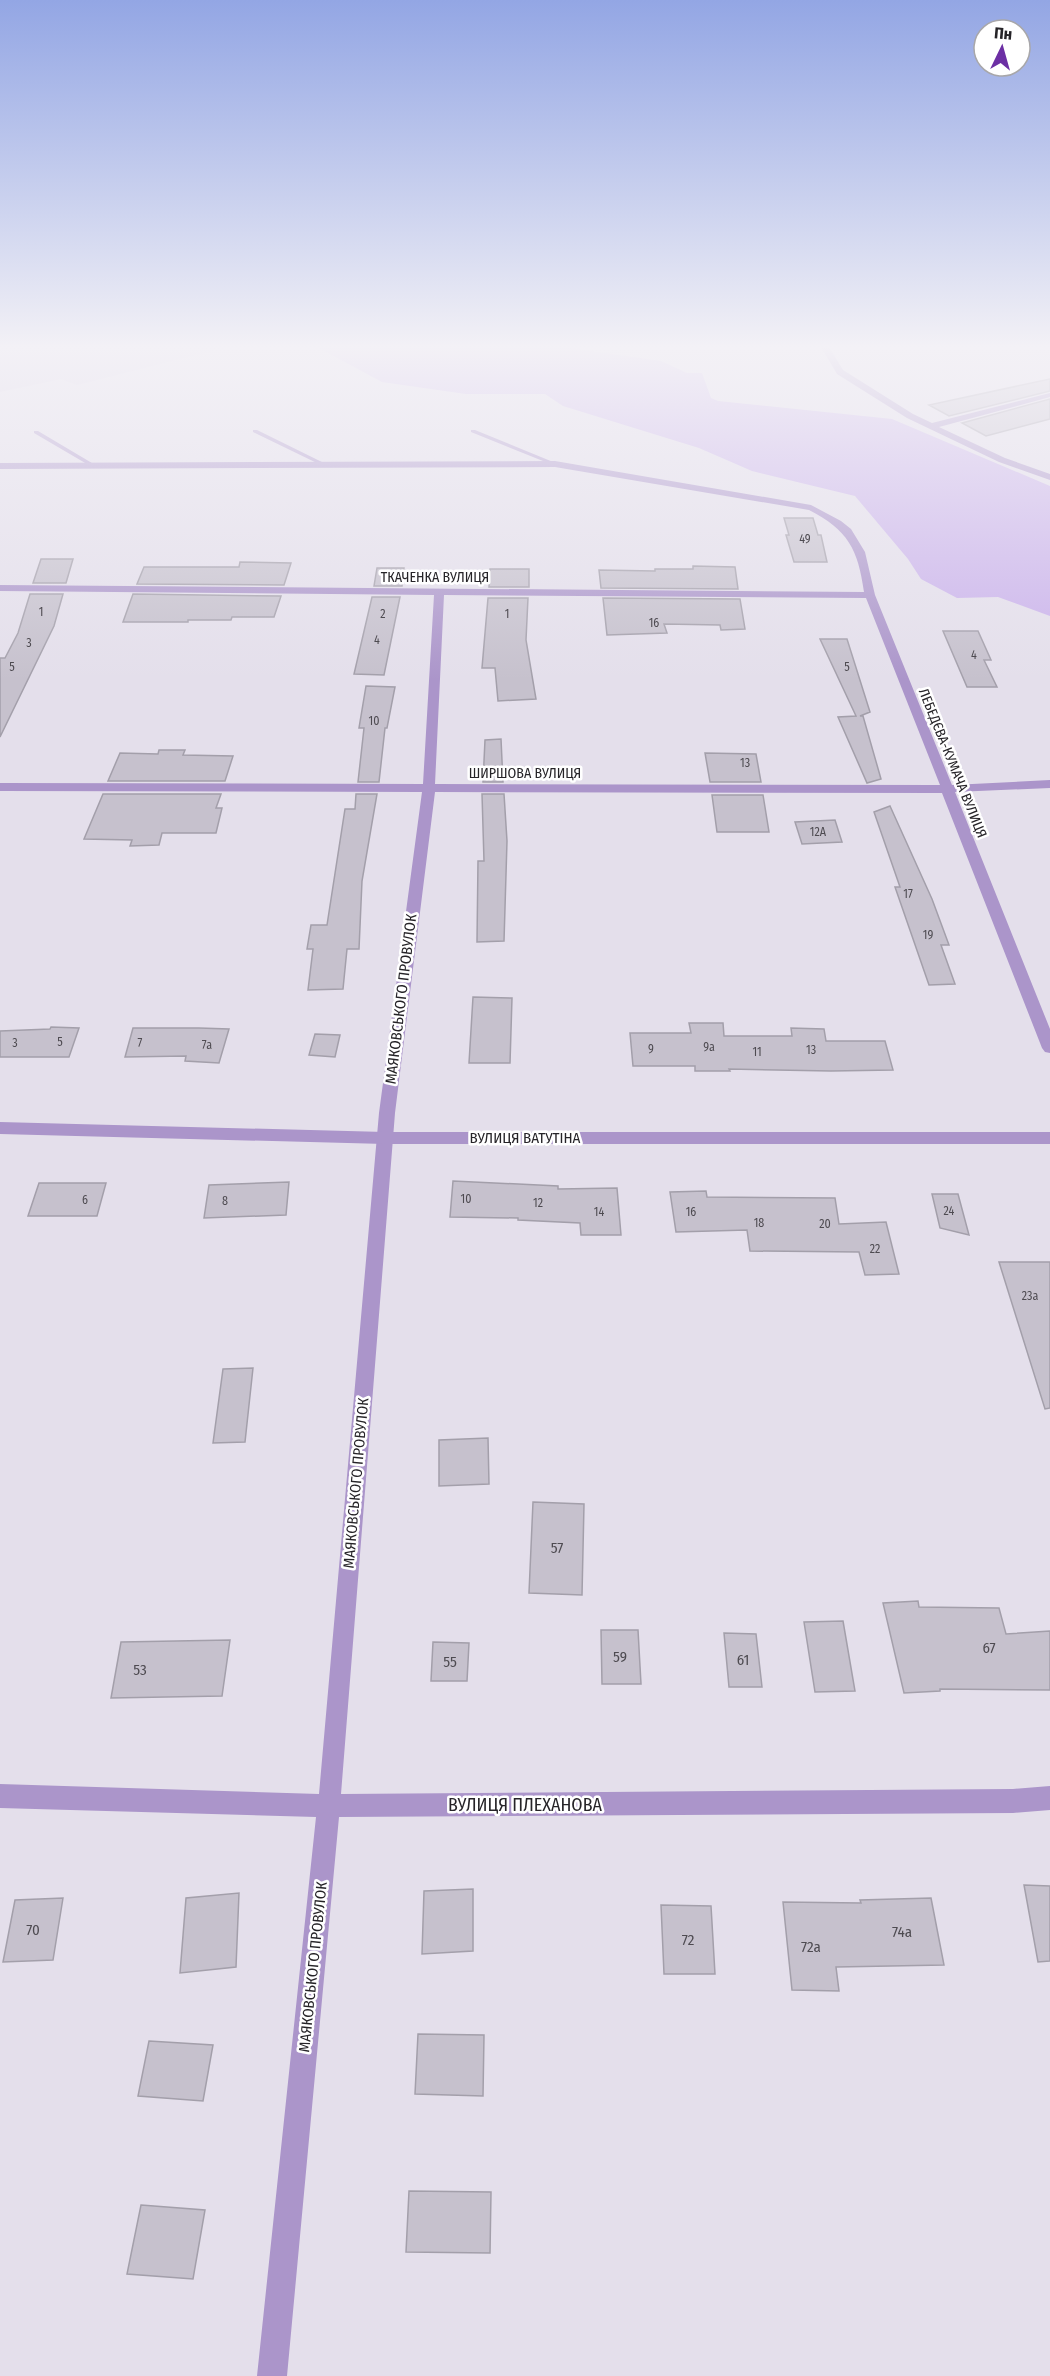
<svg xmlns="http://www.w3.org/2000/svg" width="1050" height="2376" font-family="'Fira Sans Condensed',sans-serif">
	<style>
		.built { fill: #dad2e5 }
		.green { fill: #cab2eb }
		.building { fill: #c6c1cd; stroke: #a39faa; stroke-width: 1.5 }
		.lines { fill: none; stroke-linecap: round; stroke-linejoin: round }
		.service { fill: #ab95ca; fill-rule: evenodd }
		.minor { fill: #ab95ca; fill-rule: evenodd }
		.tertiary { fill: #ab95ca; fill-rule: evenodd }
		.labels { text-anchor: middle; stroke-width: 5; stroke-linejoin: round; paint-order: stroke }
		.number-label { font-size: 12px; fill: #4e4b51 }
		.far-street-label { font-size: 14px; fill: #262428; stroke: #fff }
		.street-label { font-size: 15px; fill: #262428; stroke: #fff }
		.near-number-label { font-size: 15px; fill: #4e4b51 }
		.near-street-label { font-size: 18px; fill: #262428; stroke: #fff }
	</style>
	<rect width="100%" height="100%" fill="#e4dfeb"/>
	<path class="built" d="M 0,347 L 227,347 L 77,385 L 61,379 L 0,392 Z"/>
	<path class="green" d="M 317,347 L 562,347 L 661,361 L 687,373 L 702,373 L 711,398 L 718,401 L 892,419 L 1050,486 L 1050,616 L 998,597 L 957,598 L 921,579 L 908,559 L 855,496 L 752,471 L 699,448 L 563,406 L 545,394 L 466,394 L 382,382 Z"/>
	<path class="building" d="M 1050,379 L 1050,391 L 949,416 L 929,405 Z
		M 1050,399 L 1050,419 L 986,436 L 962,423 Z
		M 784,518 L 813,518 L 818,535 L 821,535 L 827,562 L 794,562 L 786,535 L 789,535 Z
		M 41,559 L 73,559 L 66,583 L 33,583 Z
		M 240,562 L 291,563 L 284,585 L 137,584 L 144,567 L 239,567 Z
		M 693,566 L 735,567 L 738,589 L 601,588 L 599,570 L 655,571 L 655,569 L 693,569 Z
		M 377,568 L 404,568 L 402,586 L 374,586 Z
		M 490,569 L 529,569 L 529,587 L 489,587 Z
		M 30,594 L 63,594 L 54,626 L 0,737 L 0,658 L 5,658 L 18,633 Z
		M 133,594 L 281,596 L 274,617 L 232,617 L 231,620 L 188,620 L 188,622 L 123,622 Z
		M 372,597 L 400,597 L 384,675 L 354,674 Z
		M 488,598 L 528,598 L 526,640 L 536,699 L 498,701 L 495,668 L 482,668 Z
		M 603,598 L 740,599 L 745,629 L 721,630 L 720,625 L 664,624 L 667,633 L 607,635 Z
		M 943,631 L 978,631 L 991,660 L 984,660 L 997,687 L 967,687 Z
		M 820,639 L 847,639 L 870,712 L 860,716 L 863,716 L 881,779 L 867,783 L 838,717 L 856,716 Z
		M 366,686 L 395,687 L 387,728 L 385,728 L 379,782 L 358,782 L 364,728 L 359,728 Z
		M 501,739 L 503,782 L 483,782 L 485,740 Z
		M 159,750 L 185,750 L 183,755 L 233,756 L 225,781 L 108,781 L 120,753 L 158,754 Z
		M 705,753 L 756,754 L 761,782 L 710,782 Z
		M 103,794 L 221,794 L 216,808 L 222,808 L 216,833 L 162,833 L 159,845 L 130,846 L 132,840 L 84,839 Z
		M 356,794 L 377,794 L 362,881 L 359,949 L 347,949 L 343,989 L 308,990 L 313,949 L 307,949 L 311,925 L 327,925 L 345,809 L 355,809 Z
		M 482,794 L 504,794 L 507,841 L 504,941 L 477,942 L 478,861 L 484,861 Z
		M 712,795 L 763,795 L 769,832 L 717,832 Z
		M 890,806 L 932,899 L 949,945 L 941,945 L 955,984 L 929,985 L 895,887 L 900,887 L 874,812 Z
		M 835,820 L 842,842 L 802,844 L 795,822 Z
		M 473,997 L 512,998 L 510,1063 L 469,1063 Z
		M 689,1023 L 723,1023 L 724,1036 L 792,1036 L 791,1028 L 824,1029 L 826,1041 L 885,1041 L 893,1070 L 831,1071 L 729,1069 L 730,1071 L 695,1071 L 695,1066 L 633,1066 L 630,1033 L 691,1033 Z
		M 51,1027 L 79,1028 L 69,1057 L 0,1057 L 0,1031 L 50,1029 Z
		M 133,1028 L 199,1028 L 229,1029 L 219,1063 L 185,1061 L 186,1056 L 125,1057 Z
		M 315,1034 L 340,1035 L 335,1057 L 309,1055 Z
		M 453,1181 L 558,1186 L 558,1189 L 617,1188 L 621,1235 L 581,1235 L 580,1223 L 518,1220 L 518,1218 L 450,1217 Z
		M 289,1182 L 286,1215 L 204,1218 L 209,1185 Z
		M 39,1183 L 106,1183 L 97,1216 L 28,1216 Z
		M 706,1191 L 707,1197 L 835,1198 L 839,1224 L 886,1222 L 899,1274 L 865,1275 L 859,1252 L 750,1251 L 747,1230 L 676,1232 L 670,1192 Z
		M 932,1194 L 958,1194 L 969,1235 L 940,1228 Z
		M 999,1262 L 1050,1262 L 1050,1408 L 1045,1409 Z
		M 253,1368 L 245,1442 L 213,1443 L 223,1369 Z
		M 488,1438 L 489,1484 L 439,1486 L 439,1440 Z
		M 533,1502 L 584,1504 L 582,1595 L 529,1593 Z
		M 918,1601 L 919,1607 L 999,1608 L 1006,1634 L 1050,1631 L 1050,1690 L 940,1689 L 940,1691 L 904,1693 L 883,1603 Z
		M 843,1621 L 855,1691 L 815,1692 L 804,1622 Z
		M 601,1630 L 638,1630 L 641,1684 L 602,1684 Z
		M 724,1633 L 756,1634 L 762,1687 L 729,1687 Z
		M 230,1640 L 222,1696 L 111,1698 L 121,1642 Z
		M 433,1642 L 469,1643 L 467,1681 L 431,1681 Z
		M 1024,1885 L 1050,1886 L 1050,1961 L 1038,1962 Z
		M 473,1889 L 473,1951 L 422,1954 L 424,1891 Z
		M 239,1893 L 236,1967 L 180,1973 L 186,1898 Z
		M 63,1898 L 53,1960 L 3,1962 L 15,1900 Z
		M 931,1898 L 944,1965 L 836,1967 L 839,1991 L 792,1990 L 783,1902 L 861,1903 L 860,1900 Z
		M 661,1905 L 711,1906 L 715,1974 L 664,1974 Z
		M 418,2034 L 484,2035 L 483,2096 L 415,2094 Z
		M 149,2041 L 213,2045 L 203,2101 L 138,2096 Z
		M 409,2191 L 491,2192 L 490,2253 L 406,2252 Z
		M 141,2205 L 205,2210 L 193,2279 L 127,2274 Z"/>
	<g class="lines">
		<path class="service" d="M 253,430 L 257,430 L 328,465 L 323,466 L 253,432 Z
			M 471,430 L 475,430 L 558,464 L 553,465 L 471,432 Z
			M 34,431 L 38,431 L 97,466 L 92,467 L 34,433 Z"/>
		<path class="minor" d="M 821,347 L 829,347 L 843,370 L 913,414 L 932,423 L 1050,393 L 1050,397 L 939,427 L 1005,458 L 1050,474 L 1050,480 L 999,462 L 907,418 L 837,374 Z
			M 555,461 L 811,505 L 841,521 L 851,529 L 865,552 L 875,595 L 952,785 L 1050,780 L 1050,788 L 955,792 L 1050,1029 L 1050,1053 L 1045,1052 L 1042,1048 L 942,793 L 435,792 L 395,1113 L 341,1794 L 1013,1789 L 1050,1786 L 1050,1810 L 1013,1813 L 339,1817 L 287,2376 L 257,2376 L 316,1817 L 0,1808 L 0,1784 L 319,1794 L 379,1113 L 422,792 L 0,791 L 0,783 L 423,784 L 434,595 L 0,591 L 0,585 L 864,592 C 858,549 848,530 809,510 L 555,467 L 0,469 L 0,463 ZM 444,595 L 866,598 L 940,785 L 435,784 Z"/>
		<path class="tertiary" d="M 0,1122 L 385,1132 L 1050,1132 L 1050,1144 L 385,1144 L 0,1134 Z"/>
	</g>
	<linearGradient id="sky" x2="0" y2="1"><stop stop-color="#93a6e4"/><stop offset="0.51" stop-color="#f3f1f6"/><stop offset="1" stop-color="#f3f1f6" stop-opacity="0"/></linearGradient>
	<rect width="1050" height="680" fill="url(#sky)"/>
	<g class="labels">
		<g class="number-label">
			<text x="805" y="543">49</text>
			<text x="41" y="616">1</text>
			<text x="383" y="618">2</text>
			<text x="507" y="618">1</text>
			<text x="654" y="627">16</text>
			<text x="377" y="644">4</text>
			<text x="29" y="647">3</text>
			<text x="974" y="659">4</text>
			<text x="12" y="671">5</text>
			<text x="847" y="671">5</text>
			<text x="374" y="725">10</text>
			<text x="745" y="767">13</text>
			<text x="818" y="836">12А</text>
			<text x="908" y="898">17</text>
			<text x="928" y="939">19</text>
			<text x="60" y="1046">5</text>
			<text x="15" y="1047">3</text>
			<text x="140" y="1047">7</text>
			<text x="207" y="1049">7а</text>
			<text x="709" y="1051">9а</text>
			<text x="651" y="1053">9</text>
			<text x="811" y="1054">13</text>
			<text x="757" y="1056">11</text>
			<text x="466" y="1203">10</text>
			<text x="85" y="1204">6</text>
			<text x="225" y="1205">8</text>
			<text x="538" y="1207">12</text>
			<text x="949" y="1215">24</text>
			<text x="599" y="1216">14</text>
			<text x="691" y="1216">16</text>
			<text x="759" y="1227">18</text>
			<text x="825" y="1228">20</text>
			<text x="875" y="1253">22</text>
			<text x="1030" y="1300">23а</text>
		</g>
		<g class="far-street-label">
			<text x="435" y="582">ТКАЧЕНКА ВУЛИЦЯ</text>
			<text transform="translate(953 763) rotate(68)" y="5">ЛЕБЕДЄВА-КУМАЧА ВУЛИЦЯ</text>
			<text x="525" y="778">ШИРШОВА ВУЛИЦЯ</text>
		</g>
		<g class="street-label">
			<text transform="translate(401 999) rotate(-83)" y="5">МАЯКОВСЬКОГО ПРОВУЛОК</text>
			<text x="525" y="1143">ВУЛИЦЯ ВАТУТІНА</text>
			<text transform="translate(356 1483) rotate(-85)" y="5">МАЯКОВСЬКОГО ПРОВУЛОК</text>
			<text transform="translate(313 1967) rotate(-84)" y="5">МАЯКОВСЬКОГО ПРОВУЛОК</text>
		</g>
		<g class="near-number-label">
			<text x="557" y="1553">57</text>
			<text x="989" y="1653">67</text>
			<text x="620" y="1662">59</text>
			<text x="743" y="1665">61</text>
			<text x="450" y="1667">55</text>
			<text x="140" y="1675">53</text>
			<text x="33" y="1935">70</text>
			<text x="902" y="1937">74а</text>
			<text x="688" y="1945">72</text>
			<text x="811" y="1952">72а</text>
		</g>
		<g class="near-street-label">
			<text x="525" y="1811">ВУЛИЦЯ ПЛЕХАНОВА</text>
		</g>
	</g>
	<g transform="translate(1002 48) rotate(5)"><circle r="28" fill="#ffffff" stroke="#a8a7a9" stroke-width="1.5"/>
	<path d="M0-4.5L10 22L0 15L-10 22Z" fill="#6c2fa4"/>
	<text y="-9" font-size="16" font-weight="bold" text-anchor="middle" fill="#262428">Пн</text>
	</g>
</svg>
